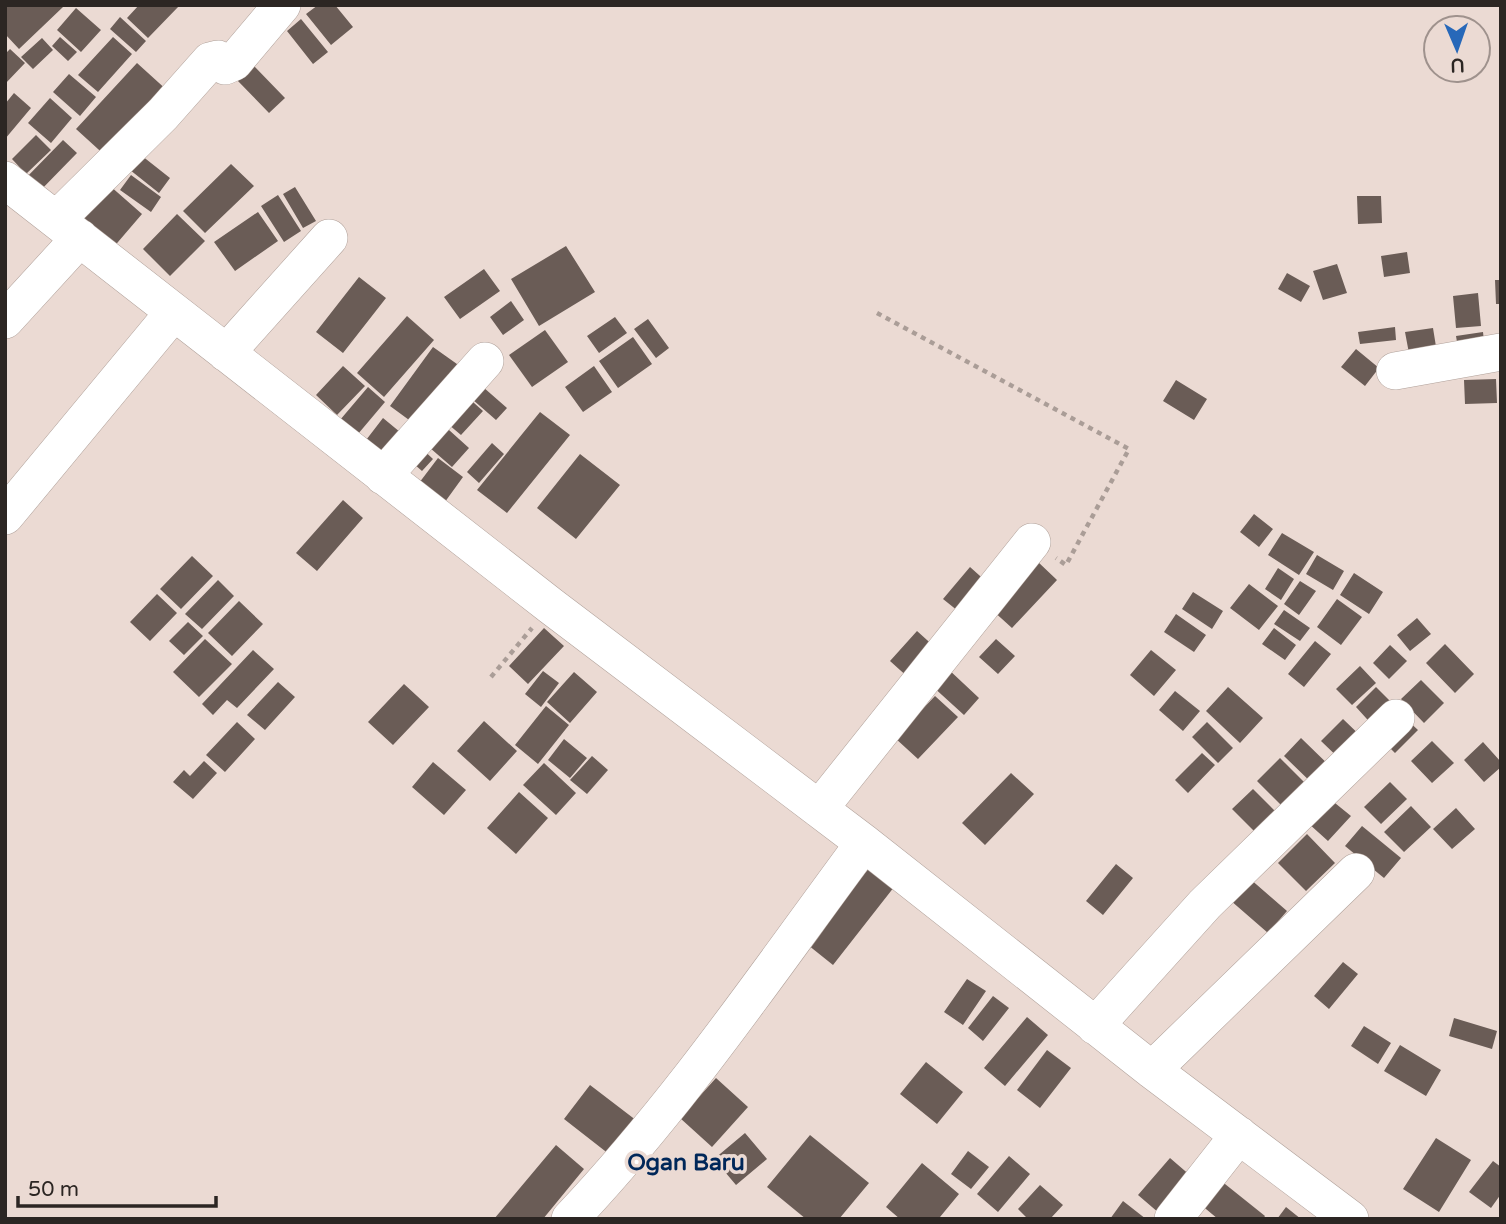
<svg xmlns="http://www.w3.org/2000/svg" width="1506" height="1224" font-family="'Varela Round',sans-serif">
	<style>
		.building { fill: #6a5c56 }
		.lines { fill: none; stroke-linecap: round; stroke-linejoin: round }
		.minor-casing { stroke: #b0a19a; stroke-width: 38 }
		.path { stroke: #aa9d97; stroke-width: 4.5; stroke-dasharray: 5 5; stroke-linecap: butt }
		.minor { stroke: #fff; stroke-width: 37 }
		.labels { text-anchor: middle; stroke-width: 7; stroke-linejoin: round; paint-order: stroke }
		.quarter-label { font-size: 23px; font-weight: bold; fill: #002759; stroke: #ebdad3 }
	</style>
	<rect width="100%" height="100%" fill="#ebdad3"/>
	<path class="building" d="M 5,5 L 61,5 L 63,7 L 19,49 L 5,34 Z
		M 139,5 L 180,5 L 148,38 L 127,18 Z
		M 318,5 L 335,5 L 353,27 L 331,45 L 306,14 Z
		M 76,8 L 101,30 L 81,52 L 57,30 Z
		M 120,17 L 146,41 L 136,52 L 110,29 Z
		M 301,19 L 328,52 L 313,64 L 287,31 Z
		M 60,37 L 77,52 L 68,61 L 52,46 Z
		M 113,37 L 132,54 L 98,92 L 78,75 Z
		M 42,38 L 53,50 L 33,69 L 21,57 Z
		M 10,49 L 25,63 L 5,84 L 5,54 Z
		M 137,63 L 169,92 L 109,159 L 76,129 Z
		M 253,65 L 285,98 L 269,113 L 237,80 Z
		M 69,74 L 96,97 L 80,116 L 53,92 Z
		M 14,93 L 31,108 L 5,139 L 5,104 Z
		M 50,98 L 72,118 L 51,143 L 28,123 Z
		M 36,135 L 51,150 L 26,174 L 12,159 Z
		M 63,140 L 77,153 L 37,194 L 23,181 Z
		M 132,148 L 170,178 L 159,193 L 120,162 Z
		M 231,164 L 254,186 L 205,233 L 183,211 Z
		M 131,175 L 161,197 L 151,212 L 120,190 Z
		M 109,185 L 142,214 L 112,249 L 78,219 Z
		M 295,187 L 316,221 L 303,228 L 283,194 Z
		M 278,195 L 301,231 L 284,242 L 261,206 Z
		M 1357,196 L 1381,196 L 1382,223 L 1358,224 Z
		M 258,212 L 278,241 L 235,271 L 214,242 Z
		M 177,214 L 205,241 L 170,276 L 143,249 Z
		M 566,246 L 595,292 L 539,326 L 511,279 Z
		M 1407,252 L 1410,273 L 1384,277 L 1381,256 Z
		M 1337,264 L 1347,293 L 1323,300 L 1313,271 Z
		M 484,269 L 500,291 L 460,319 L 444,297 Z
		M 1287,273 L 1310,286 L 1301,302 L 1278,289 Z
		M 359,277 L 386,298 L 343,353 L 316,332 Z
		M 1495,280 L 1501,280 L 1501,304 L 1496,304 Z
		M 1478,293 L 1481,326 L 1456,328 L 1453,296 Z
		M 511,301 L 524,320 L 503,335 L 490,317 Z
		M 407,316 L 434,340 L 384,397 L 357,373 Z
		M 615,317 L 627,333 L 599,353 L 587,336 Z
		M 648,319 L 669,348 L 656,358 L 634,329 Z
		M 1395,327 L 1396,340 L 1360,344 L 1358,332 Z
		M 1433,328 L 1438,359 L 1411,364 L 1405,332 Z
		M 545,330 L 568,362 L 532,387 L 509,355 Z
		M 1483,332 L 1485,350 L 1459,354 L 1456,336 Z
		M 633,337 L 652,364 L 618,388 L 599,361 Z
		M 433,347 L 464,369 L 420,428 L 390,406 Z
		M 1356,349 L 1379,368 L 1365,386 L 1341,367 Z
		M 343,366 L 365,386 L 337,415 L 316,395 Z
		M 594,366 L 612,392 L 583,412 L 565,387 Z
		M 1496,379 L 1497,403 L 1465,404 L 1464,380 Z
		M 475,380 L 507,408 L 496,420 L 464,392 Z
		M 1176,380 L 1207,399 L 1194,420 L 1163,401 Z
		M 368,387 L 385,402 L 358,434 L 340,420 Z
		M 464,394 L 483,411 L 461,435 L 442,419 Z
		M 540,412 L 570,435 L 507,513 L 477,490 Z
		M 383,418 L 406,437 L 385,462 L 363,444 Z
		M 439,421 L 469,448 L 452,467 L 422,441 Z
		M 492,443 L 504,454 L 479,483 L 467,472 Z
		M 417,444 L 433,459 L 422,471 L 406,457 Z
		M 580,454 L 620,485 L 576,539 L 537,508 Z
		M 438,458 L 463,477 L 442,506 L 416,487 Z
		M 343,500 L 363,518 L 317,571 L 296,553 Z
		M 1254,514 L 1273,529 L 1259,547 L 1240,532 Z
		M 1282,533 L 1314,552 L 1299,575 L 1268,555 Z
		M 1317,555 L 1344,571 L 1333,590 L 1306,574 Z
		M 192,556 L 213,576 L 181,609 L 160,589 Z
		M 1037,561 L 1057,580 L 1012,628 L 991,609 Z
		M 970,567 L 989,584 L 963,615 L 943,599 Z
		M 1278,568 L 1294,579 L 1281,600 L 1265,589 Z
		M 1354,573 L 1383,592 L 1369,614 L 1340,595 Z
		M 218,580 L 234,596 L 202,629 L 185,614 Z
		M 1300,581 L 1316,591 L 1299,615 L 1284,604 Z
		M 1249,584 L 1278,606 L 1259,630 L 1230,608 Z
		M 1193,592 L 1223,611 L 1212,629 L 1182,609 Z
		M 157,594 L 177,613 L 150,641 L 130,622 Z
		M 1337,599 L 1362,617 L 1341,645 L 1317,627 Z
		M 239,601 L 263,624 L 232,656 L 208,633 Z
		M 1284,610 L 1310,628 L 1300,641 L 1274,624 Z
		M 1176,614 L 1206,635 L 1194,652 L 1164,632 Z
		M 1417,618 L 1431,634 L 1410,651 L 1397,635 Z
		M 188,622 L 203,636 L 184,655 L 169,641 Z
		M 544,628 L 564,646 L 528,684 L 509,666 Z
		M 1274,628 L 1296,645 L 1285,660 L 1262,644 Z
		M 917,631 L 937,649 L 910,679 L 890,661 Z
		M 205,639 L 232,664 L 199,697 L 173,672 Z
		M 996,639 L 1015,656 L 998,674 L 979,657 Z
		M 1315,641 L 1331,654 L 1304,687 L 1288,674 Z
		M 1445,644 L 1474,674 L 1455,693 L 1426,663 Z
		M 1390,645 L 1407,661 L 1389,679 L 1373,663 Z
		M 253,650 L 274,669 L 237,708 L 227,700 L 213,715 L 202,704 Z
		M 1151,650 L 1176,670 L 1154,696 L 1130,675 Z
		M 1360,666 L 1376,683 L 1352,705 L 1336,689 Z
		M 947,668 L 979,698 L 964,715 L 931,685 Z
		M 543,671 L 559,683 L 541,707 L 525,694 Z
		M 574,672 L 597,692 L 570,723 L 547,702 Z
		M 1421,680 L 1444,703 L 1424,723 L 1401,699 Z
		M 278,682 L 295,697 L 265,730 L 247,715 Z
		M 404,684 L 429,707 L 393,745 L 368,722 Z
		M 1228,687 L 1263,718 L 1240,743 L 1206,711 Z
		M 1376,687 L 1397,708 L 1376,729 L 1356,707 Z
		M 1175,691 L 1200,711 L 1183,731 L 1159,710 Z
		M 935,696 L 958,717 L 918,759 L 895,738 Z
		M 546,706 L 569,725 L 538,764 L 515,745 Z
		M 1405,718 L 1418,730 L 1395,753 L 1383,741 Z
		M 1343,719 L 1368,743 L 1346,765 L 1321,741 Z
		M 484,721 L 517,751 L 490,781 L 457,751 Z
		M 237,722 L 255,739 L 225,772 L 206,755 Z
		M 1207,722 L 1233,748 L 1218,763 L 1192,737 Z
		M 1301,738 L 1336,772 L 1318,789 L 1284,756 Z
		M 564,739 L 587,758 L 570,778 L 548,760 Z
		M 1432,741 L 1454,763 L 1432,783 L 1411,761 Z
		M 1483,742 L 1501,762 L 1501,767 L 1484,782 L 1464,760 Z
		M 1202,753 L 1215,765 L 1188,793 L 1175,780 Z
		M 592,756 L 608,770 L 587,794 L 570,780 Z
		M 1280,758 L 1315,793 L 1292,816 L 1257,781 Z
		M 204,761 L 217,773 L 193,799 L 173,782 L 184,770 L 190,776 Z
		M 433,762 L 466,790 L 444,815 L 412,787 Z
		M 544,763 L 576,793 L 556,815 L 523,785 Z
		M 1011,773 L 1034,794 L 985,845 L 962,823 Z
		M 1390,782 L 1407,799 L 1381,824 L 1364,807 Z
		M 1253,789 L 1280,816 L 1260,837 L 1232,809 Z
		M 519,792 L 548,818 L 516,854 L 487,828 Z
		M 1330,799 L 1351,816 L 1328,841 L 1308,823 Z
		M 1411,806 L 1431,827 L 1404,852 L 1384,832 Z
		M 1456,808 L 1475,829 L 1452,849 L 1433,829 Z
		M 1362,826 L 1401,858 L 1384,878 L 1345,846 Z
		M 1307,834 L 1335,863 L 1306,891 L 1278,863 Z
		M 873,863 L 898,882 L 833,965 L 808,945 Z
		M 1116,864 L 1133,878 L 1103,915 L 1086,901 Z
		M 1249,878 L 1287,911 L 1268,933 L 1230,900 Z
		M 1343,962 L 1358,974 L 1329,1009 L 1314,996 Z
		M 967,979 L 986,991 L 963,1025 L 944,1012 Z
		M 993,996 L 1009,1008 L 983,1041 L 968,1028 Z
		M 1027,1017 L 1048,1035 L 1005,1086 L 984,1068 Z
		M 1454,1018 L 1497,1031 L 1492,1049 L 1449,1036 Z
		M 1364,1026 L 1391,1043 L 1378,1064 L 1351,1046 Z
		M 1400,1045 L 1441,1070 L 1426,1096 L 1384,1071 Z
		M 1047,1050 L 1071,1068 L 1040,1108 L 1017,1090 Z
		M 926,1062 L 963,1092 L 937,1124 L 900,1094 Z
		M 716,1078 L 748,1107 L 712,1147 L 680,1118 Z
		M 590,1085 L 641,1124 L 614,1158 L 564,1119 Z
		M 745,1133 L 767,1159 L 736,1185 L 714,1159 Z
		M 810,1135 L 869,1183 L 839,1219 L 806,1219 L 767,1187 Z
		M 1436,1138 L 1471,1160 L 1439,1212 L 1403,1189 Z
		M 556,1145 L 584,1169 L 543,1219 L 494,1219 Z
		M 968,1151 L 989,1167 L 971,1189 L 951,1174 Z
		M 1009,1156 L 1030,1174 L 998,1212 L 977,1194 Z
		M 1170,1158 L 1199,1183 L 1166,1219 L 1138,1195 Z
		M 1493,1161 L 1501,1167 L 1501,1194 L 1491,1208 L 1469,1192 Z
		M 922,1163 L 959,1194 L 940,1217 L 942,1219 L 900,1219 L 886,1207 Z
		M 1220,1180 L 1265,1216 L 1263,1219 L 1218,1219 L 1200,1204 Z
		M 1040,1185 L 1063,1205 L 1050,1219 L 1028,1219 L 1018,1209 Z
		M 1123,1201 L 1146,1219 L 1110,1219 Z
		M 1286,1207 L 1301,1219 L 1277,1219 Z"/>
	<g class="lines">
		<defs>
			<path id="minor" d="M 5,180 L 551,606 L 864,843 L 1152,1070 L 1350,1219
				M 57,219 L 163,114 L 210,61 L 218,59 L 225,66 L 234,62 L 282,5
				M 5,320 L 80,238
				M 226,353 L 329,238
				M 1395,371 L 1501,352
				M 383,476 L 485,361
				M 5,516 L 174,312
				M 819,809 L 1032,542
				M 1095,1026 L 1205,904 L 1396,718
				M 1152,1070 L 1356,872
				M 570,1219 C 680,1103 769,971 864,843
				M 1173,1219 L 1239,1135"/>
		</defs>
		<use href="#minor" class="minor-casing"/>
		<path class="path" d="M 877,313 L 1129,449 L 1066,565 L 1056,558
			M 491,677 L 532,628"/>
		<use href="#minor" class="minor"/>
	</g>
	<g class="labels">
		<g class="quarter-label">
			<text x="686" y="1170">Ogan Baru</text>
		</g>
	</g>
	<rect width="1506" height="1224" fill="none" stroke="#2c2623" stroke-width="14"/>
	<g transform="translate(1457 49) rotate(178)"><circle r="33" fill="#ebdad3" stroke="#9f928d" stroke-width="2"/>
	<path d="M0-5L12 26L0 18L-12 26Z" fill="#2768b9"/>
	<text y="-10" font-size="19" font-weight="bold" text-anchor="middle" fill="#2c2623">U</text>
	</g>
	<path d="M18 1196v10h198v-10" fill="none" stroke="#2c2623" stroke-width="3.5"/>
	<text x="28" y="1196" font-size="21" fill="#2c2623" stroke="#ebdad3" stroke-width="5" paint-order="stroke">50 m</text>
</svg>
